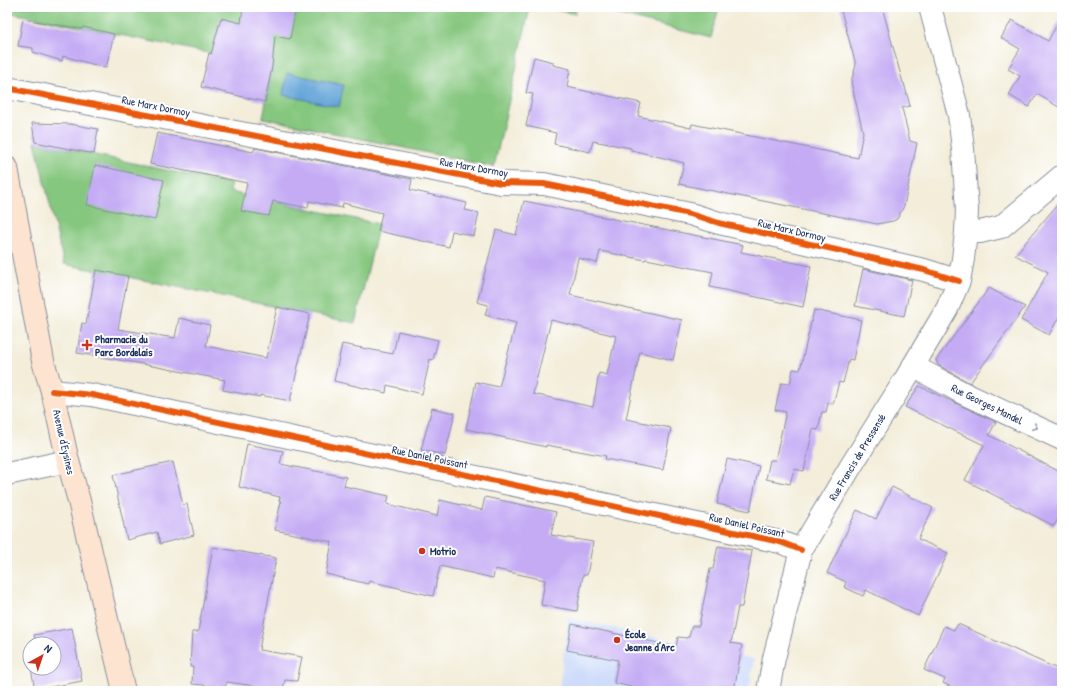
<svg xmlns="http://www.w3.org/2000/svg" width="1069" height="698" font-family="'Patrick Hand',sans-serif">
	<style>
		.built { fill: #cedbfa }
		.green { fill: #86c77f; stroke: #507b6e }
		.water { fill: #66a6d9; stroke: #406a9c }
		.building { fill: #c4abf4; fill-rule: evenodd }
		.lines { fill: none; stroke-linecap: round; stroke-linejoin: round }
		.street-casing { stroke: #878e9c; stroke-width: 24 }
		.secondary-casing { stroke: #878e9c; stroke-width: 24 }
		.street { stroke: #fff; stroke-width: 22 }
		.secondary { stroke: #fde4d1; stroke-width: 22 }
		.cycleway-casing { stroke: #fff; stroke-width: 8 }
		.cycleway { stroke: #e8590c; stroke-width: 6 }
		.oneway { stroke: #8d97ae }
		.poi-dot { fill: #c8321e; stroke: #fff; stroke-width: 1.5 }
		.labels { text-anchor: middle; stroke-width: 4; stroke-linejoin: round; paint-order: stroke }
		.street-label { font-size: 11px; fill: #1b2f5e; stroke: #fff }
		.poi-label { font-size: 11px; font-weight: bold; fill: #1b2f5e; stroke: #fff; text-anchor: start }
	</style>
	<rect width="100%" height="100%" fill="#fff"/>
	<filter id="ink" filterUnits="userSpaceOnUse"><feTurbulence type="fractalNoise" baseFrequency=".025" numOctaves="2"/><feDisplacementMap in="SourceGraphic" scale="8" xChannelSelector="R" yChannelSelector="G"/><feConvolveMatrix kernelMatrix="1 2 1 2 8 2 1 2 1" color-interpolation-filters="sRGB"/></filter>
	<filter id="wash" filterUnits="userSpaceOnUse"><feTurbulence type="fractalNoise" baseFrequency=".012" numOctaves="4" result="noise"/><feDisplacementMap in="SourceGraphic" scale="16" xChannelSelector="R" yChannelSelector="G"/><feGaussianBlur stdDeviation="0.9" result="paint"/><feColorMatrix in="noise" values="0 0 0 0 0 0 0 0 0 0 0 0 0 0 0 0 0 1.4 0 .05"/><feComposite in="paint" operator="in"/></filter>
	<g filter="url(#wash)">
		<rect width="100%" height="100%" fill="#f3edd9"/>
		<path class="built" d="M 568,618 L 754,659 L 749,691 L 559,691 Z"/>
		<path class="green" d="M 7,7 L 530,7 L 494,167 L 263,118 L 272,66 L 7,12 Z
			M 542,7 L 577,7 L 575,14 Z
			M 588,7 L 719,7 L 711,38 Z
			M 35,142 L 231,184 L 230,192 L 379,224 L 355,323 L 64,264 Z"/>
		<path class="water" d="M 287,73 L 344,85 L 339,107 L 283,95 Z"/>
		<g id="blocks">
			<path class="building" d="M 243,7 L 296,7 L 290,39 L 275,36 L 272,67 L 265,102 L 201,87 L 209,53 L 211,54 L 221,18 L 241,23 Z
				M 840,7 L 882,7 L 903,83 L 904,83 L 910,106 L 902,108 L 910,141 L 917,143 L 904,206 L 897,219 L 893,221 L 877,224 L 679,184 L 684,163 L 631,150 L 631,148 L 593,141 L 590,152 L 554,144 L 556,133 L 526,126 L 533,94 L 526,93 L 534,57 L 553,62 L 553,65 L 570,69 L 567,87 L 641,103 L 638,116 L 691,128 L 692,124 L 858,158 L 863,132 L 851,82 L 856,65 Z
				M 1062,15 L 1062,109 L 1037,94 L 1029,107 L 1009,95 L 1020,76 L 1008,69 L 1020,49 L 1001,38 L 1012,20 L 1048,41 Z
				M 23,19 L 82,29 L 83,27 L 114,34 L 106,68 L 63,56 L 62,61 L 33,52 L 33,48 L 18,46 Z
				M 32,123 L 70,124 L 98,129 L 94,154 L 35,142 Z
				M 157,133 L 253,152 L 255,148 L 412,179 L 410,190 L 467,203 L 465,210 L 479,213 L 474,236 L 452,231 L 449,247 L 378,231 L 382,213 L 343,203 L 342,208 L 309,201 L 308,208 L 273,201 L 269,216 L 241,211 L 247,183 L 150,164 Z
				M 95,165 L 164,180 L 155,220 L 87,205 Z
				M 1062,199 L 1062,311 L 1049,335 L 1021,320 L 1048,272 L 1015,255 Z
				M 524,201 L 743,245 L 741,252 L 811,266 L 803,307 L 710,287 L 713,272 L 646,259 L 645,260 L 600,251 L 597,263 L 578,258 L 570,295 L 682,320 L 673,360 L 640,352 L 626,419 L 671,428 L 663,470 L 605,459 L 606,456 L 546,445 L 546,447 L 466,429 L 476,382 L 499,387 L 516,323 L 485,315 L 488,305 L 477,302 L 496,230 L 516,235 ZM 551,320 L 616,336 L 607,375 L 599,373 L 593,407 L 533,394 Z
				M 863,269 L 912,280 L 904,316 L 855,306 Z
				M 96,270 L 128,276 L 118,329 L 175,338 L 179,318 L 210,325 L 206,346 L 266,358 L 277,307 L 310,314 L 290,401 L 260,395 L 260,397 L 223,390 L 225,380 L 137,363 L 77,353 L 82,323 L 86,324 Z
				M 989,288 L 1025,307 L 970,383 L 938,365 L 936,360 Z
				M 814,310 L 861,320 L 853,360 L 849,359 L 843,383 L 839,382 L 833,404 L 828,403 L 826,412 L 822,412 L 818,430 L 813,429 L 804,471 L 794,469 L 790,484 L 766,479 L 770,460 L 775,460 L 786,412 L 775,410 L 781,383 L 790,384 L 793,369 L 800,370 Z
				M 398,331 L 438,340 L 433,360 L 430,359 L 422,394 L 387,385 L 386,393 L 334,381 L 342,344 L 393,354 Z
				M 919,386 L 996,422 L 989,435 L 1062,473 L 1062,512 L 1054,526 L 965,480 L 984,445 L 905,407 Z
				M 432,408 L 455,413 L 445,455 L 421,450 Z
				M 247,444 L 283,451 L 280,464 L 346,477 L 344,486 L 389,496 L 387,504 L 437,516 L 440,500 L 482,510 L 485,497 L 556,512 L 551,535 L 593,542 L 587,575 L 583,575 L 577,611 L 541,605 L 545,580 L 495,569 L 493,578 L 440,566 L 433,596 L 369,581 L 368,584 L 326,574 L 332,542 L 275,530 L 281,501 L 279,501 L 280,497 L 239,487 Z
				M 727,459 L 759,466 L 750,511 L 717,504 Z
				M 173,462 L 183,505 L 187,504 L 194,535 L 160,544 L 157,532 L 127,540 L 113,475 Z
				M 892,487 L 933,508 L 918,539 L 948,553 L 918,616 L 866,590 L 863,596 L 844,587 L 846,582 L 827,573 L 857,510 L 876,519 Z
				M 718,546 L 752,551 L 742,607 L 738,607 L 731,643 L 742,645 L 734,691 L 631,691 L 631,687 L 614,683 L 618,660 L 567,650 L 572,624 L 676,647 L 678,637 L 687,638 L 687,637 L 689,637 L 692,626 L 699,626 L 710,569 L 713,569 Z
				M 213,547 L 276,558 L 259,650 L 302,657 L 297,681 L 285,680 L 283,690 L 227,682 L 225,687 L 192,684 L 193,667 L 190,667 L 192,632 L 198,632 Z
				M 958,624 L 1062,671 L 1062,691 L 960,691 L 943,683 L 945,679 L 924,670 L 944,626 L 954,630 Z
				M 72,628 L 82,681 L 35,690 L 31,668 L 54,668 L 54,644 L 36,644 L 34,635 Z"/>
		</g>
	</g>
	<g filter="url(#ink)">
		<use href="#blocks" fill-opacity="0" stroke="#878e9c" stroke-width="1"/>
		<g class="lines">
			<defs>
				<path id="street" d="M 7,88 L 501,183 L 544,184 L 690,214 L 719,223 L 924,270 L 959,281
					M 966,232 L 980,232 L 1001,227 L 1062,176
					M 913,366 L 965,394 L 1062,439
					M 52,391 L 92,395 L 683,521 L 780,542 L 801,550
					M 7,474 L 68,461
					M 768,691 L 774,658 L 801,550 L 851,466 L 906,378 L 947,309 L 959,281 L 963,259 L 966,232 L 967,210 L 963,149 L 959,115 L 930,7"/>
				<path id="secondary" d="M 7,168 L 43,361 L 52,391 L 68,461 L 79,501 L 124,691"/>
			</defs>
			<use href="#street" class="street-casing"/>
			<use href="#secondary" class="secondary-casing"/>
			<use href="#street" class="street"/>
			<use href="#secondary" class="secondary"/>
			<defs>
				<path id="cycleway" d="M 7,88 L 501,183 L 544,184 L 690,214 L 719,223 L 924,270 L 959,281
					M 52,391 L 92,395 L 683,521 L 780,542 L 801,550"/>
			</defs>
			<use href="#cycleway" class="cycleway-casing"/>
			<use href="#cycleway" class="cycleway"/>
		</g>
		<defs><path id="oneway-chevron" d="M-2-3.5L2.5 0L-2 3.5" fill="none" stroke-width="1.6" stroke-linecap="round" stroke-linejoin="round"/></defs>
		<use class="oneway" href="#oneway-chevron" transform="translate(1035 427) rotate(25)"/>
	</g>
	<g class="poi-dot">
		<path d="M85 339h4v4h4v4h-4v4h-4v-4h-4v-4h4z"/>
		<circle cx="422" cy="551" r="4"/>
		<circle cx="617" cy="640" r="4"/>
	</g>
	<g class="labels">
		<g class="street-label">
			<text transform="translate(156 106) rotate(11)" y="4">Rue Marx Dormoy</text>
			<text transform="translate(474 167) rotate(10)" y="4">Rue Marx Dormoy</text>
			<text transform="translate(792 230) rotate(13)" y="4">Rue Marx Dormoy</text>
			<text transform="translate(987 404) rotate(26)" y="4">Rue Georges Mandel</text>
			<text transform="translate(64 442) rotate(77)" y="4">Avenue d'Eysines</text>
			<text transform="translate(430 457) rotate(12)" y="4">Rue Daniel Poissant</text>
			<text transform="translate(857 457) rotate(-59)" y="4">Rue Francis de Pressensé</text>
			<text transform="translate(747 525) rotate(13)" y="4">Rue Daniel Poissant</text>
		</g>
		<g class="poi-label">
			<text x="95" y="343">Pharmacie du<tspan x="95" dy="13">Parc Bordelais</tspan></text>
			<text x="430" y="555">Motrio</text>
			<text x="625" y="638">École<tspan x="625" dy="13">Jeanne d'Arc</tspan></text>
		</g>
	</g>
	<rect width="1069" height="698" fill="none" stroke="#fff" stroke-width="24"/>
	<g transform="translate(42 656) rotate(40)"><circle r="19" fill="#ffffff" stroke="#a4acbf"/>
	<path d="M0-3L7 15L0 10L-7 15Z" fill="#c8321e"/>
	<text y="-6" font-size="11" font-weight="bold" text-anchor="middle" fill="#1b2f5e">N</text>
	</g>
</svg>
